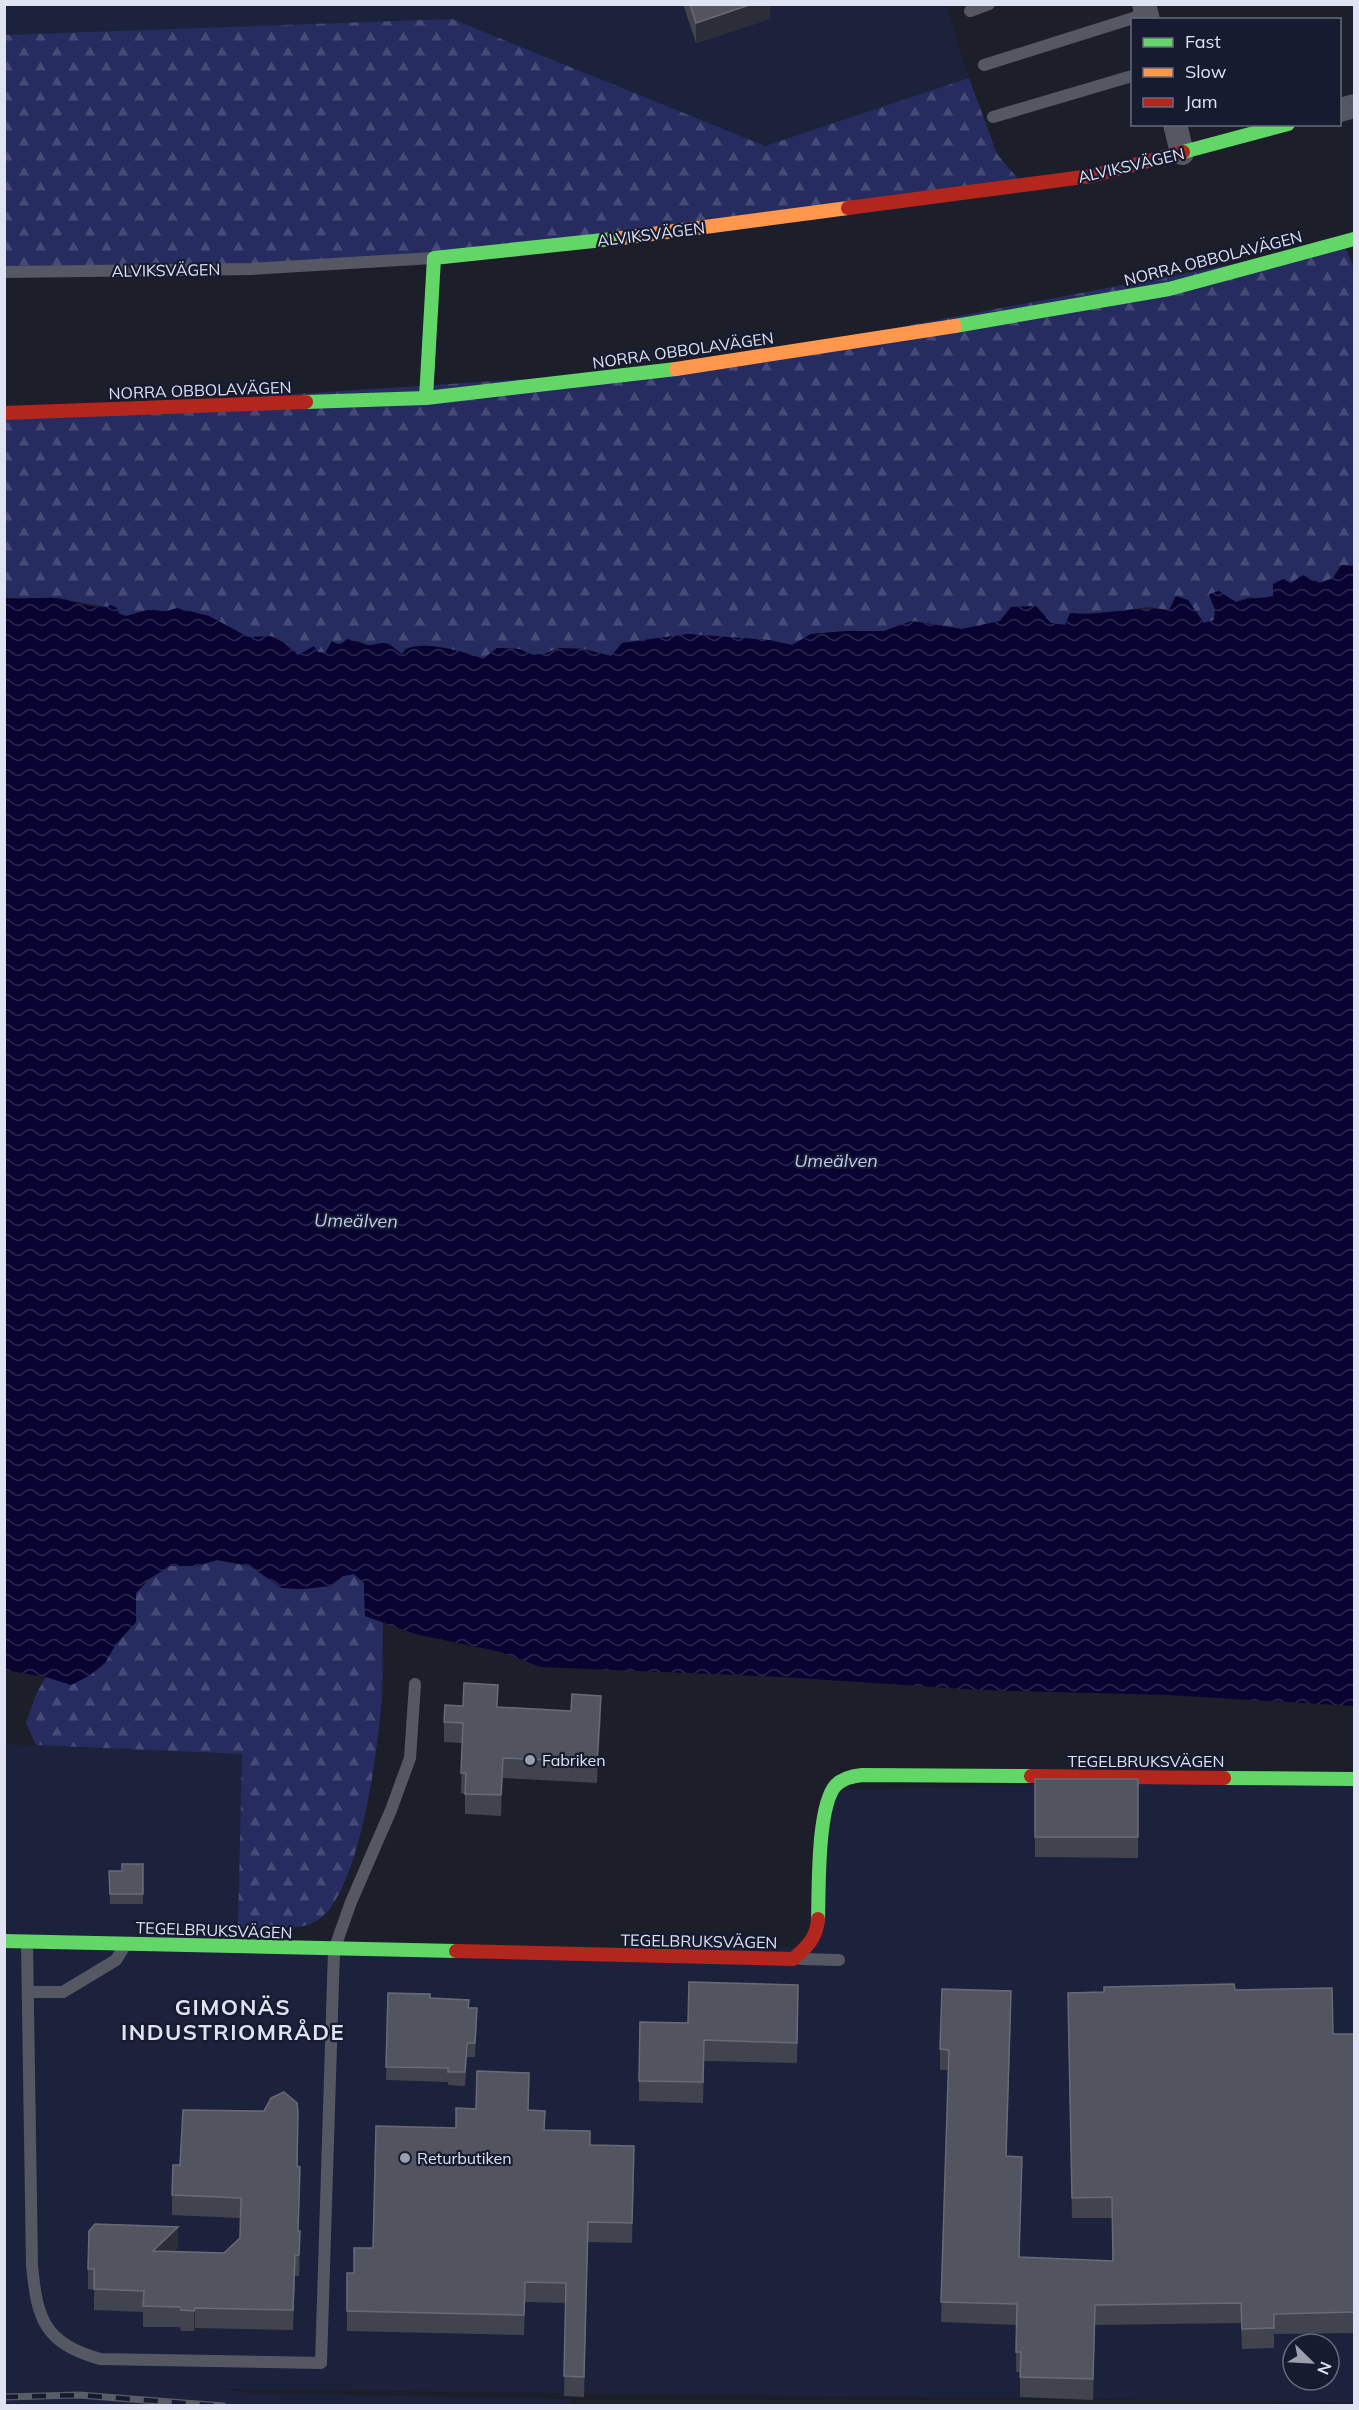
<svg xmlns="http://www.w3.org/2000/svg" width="1359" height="2410" font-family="Mulish,sans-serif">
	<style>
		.built { fill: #1d223c; fill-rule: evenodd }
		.forest { fill: url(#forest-firs) }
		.water { fill: url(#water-waves) }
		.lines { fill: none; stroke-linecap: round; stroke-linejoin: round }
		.lane { stroke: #555863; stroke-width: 12 }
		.street { stroke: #555863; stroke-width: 24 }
		.fast { stroke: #63d668; stroke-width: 14 }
		.slow { stroke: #ff974d; stroke-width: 14 }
		.jam { stroke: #b3261e; stroke-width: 14 }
		.rail-casing { stroke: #5a5c66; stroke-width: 7 }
		.rail { stroke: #161b30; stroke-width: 4.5; stroke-dasharray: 14; stroke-linecap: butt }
		.wall { fill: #41434e }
		.shaded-wall { fill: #2b2d38 }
		.building { fill: #525460; stroke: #686b77; stroke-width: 1.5 }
		.poi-dot { fill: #9b9eac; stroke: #161b30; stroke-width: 2 }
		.labels { text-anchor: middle; stroke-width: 4.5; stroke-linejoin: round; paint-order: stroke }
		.street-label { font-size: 16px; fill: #dfe3f2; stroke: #161b30 }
		.poi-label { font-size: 16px; fill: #dfe3f2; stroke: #161b30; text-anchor: start }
		.water-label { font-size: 18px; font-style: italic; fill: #bfc9f3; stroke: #161b30 }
		.district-label { font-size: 22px; font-weight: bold; letter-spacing: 1.5px; fill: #dfe3f2; stroke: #161b30 }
	</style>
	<defs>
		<pattern id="forest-firs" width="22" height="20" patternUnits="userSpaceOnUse" patternTransform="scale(1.5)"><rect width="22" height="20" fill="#262c60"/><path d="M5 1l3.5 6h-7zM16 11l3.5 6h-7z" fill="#454a77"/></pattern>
		<pattern id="water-waves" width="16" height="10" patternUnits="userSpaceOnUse" patternTransform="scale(1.5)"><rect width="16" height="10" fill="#080331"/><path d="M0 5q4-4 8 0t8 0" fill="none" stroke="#2c284f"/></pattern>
	</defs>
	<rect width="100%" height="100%" fill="#1c1e2a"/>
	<path class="built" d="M 4,5 L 946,5 L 969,78 L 765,146 L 452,19 L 5,35 Z
		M 5,1744 L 242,1754 L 238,1950 L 807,1947 L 831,1790 L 1354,1779 L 1354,2402 L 221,2389 L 253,2393 L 568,2399 L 574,2405 L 5,2406 ZM 1293,2344 L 1329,2344 L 1329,2380 L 1293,2380 Z"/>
	<path class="forest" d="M 452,19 L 765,146 L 969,78 L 997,154 L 1023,185 L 434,258 L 5,272 L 4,35 Z
		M 1344,243 L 1354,269 L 1354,566 L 1342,565 L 1333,579 L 1320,583 L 1303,575 L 1273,596 L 1260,599 L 1249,597 L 1236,602 L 1209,595 L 1215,610 L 1214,620 L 1203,623 L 1188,600 L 1169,610 L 1147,607 L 1092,615 L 1071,613 L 1065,625 L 1051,623 L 1036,606 L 1011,607 L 1000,621 L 962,629 L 912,621 L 884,631 L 846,631 L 811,634 L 792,645 L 769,640 L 688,634 L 622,643 L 611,656 L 584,649 L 559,648 L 544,654 L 533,655 L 519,649 L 497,648 L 483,659 C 464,651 424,641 405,649 L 402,654 L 396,651 L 390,644 L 382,643 L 370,646 L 359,641 L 337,644 L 325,653 L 318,652 L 298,655 L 293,650 L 248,637 L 209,616 L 153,610 L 126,616 L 106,607 L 56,598 L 5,598 L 4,413 L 679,369 Z
		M 217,1560 L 250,1566 L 282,1588 L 303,1589 L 330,1586 L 343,1576 L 354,1574 L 364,1583 L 365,1616 L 383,1622 C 382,1646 383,1671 382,1695 C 379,1743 360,1899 315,1922 C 298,1931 259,1927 238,1928 L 242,1754 L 36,1745 L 26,1723 L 36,1694 L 46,1677 L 71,1685 L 105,1663 L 116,1644 L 136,1622 L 136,1593 L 149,1579 L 170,1566 L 197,1566 Z"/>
	<path class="water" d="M 1341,565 L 1354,566 L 1354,1706 L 1167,1695 L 980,1690 L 783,1677 L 541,1667 L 501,1652 L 415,1634 L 365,1616 L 364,1583 L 354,1574 L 343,1576 L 330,1586 L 303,1589 L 282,1588 L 250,1566 L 217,1560 L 197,1566 L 170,1566 L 149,1579 L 136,1593 L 136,1622 L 116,1644 L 105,1663 L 89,1676 L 71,1685 L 46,1677 L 5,1670 L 5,598 C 22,600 39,597 56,598 C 73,600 95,612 111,605 L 117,608 L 119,614 L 126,616 L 147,610 L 167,611 L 177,608 L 209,616 L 248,637 L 270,636 L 279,639 L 298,655 L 314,646 L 318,652 L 325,653 L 332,641 C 339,646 342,644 347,639 C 355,640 365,646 371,645 C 378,644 384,641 390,645 C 395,648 397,651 402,654 C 411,636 467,652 483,659 L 497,648 L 519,649 L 533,655 L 544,654 L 559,648 L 584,649 L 611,656 L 622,643 L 688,634 L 769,640 L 792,645 L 811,634 L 846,631 L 884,631 L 912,621 L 962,629 L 1000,621 L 1011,607 L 1036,606 L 1051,623 L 1065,625 L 1070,613 C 1106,616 1135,605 1169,610 L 1176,596 L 1188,600 L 1204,623 L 1214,620 L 1215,610 L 1209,594 L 1219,591 L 1236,602 C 1249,597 1260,599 1273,596 L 1273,584 L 1283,579 L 1291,583 L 1303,575 L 1320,583 L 1333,578 Z"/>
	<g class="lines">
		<path class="lane" d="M 970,11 L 989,4
			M 984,65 L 1146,14
			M 993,117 L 1132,76
			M 4,272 L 251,269 L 433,258
			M 27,1943 L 32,2265 C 37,2319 44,2343 100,2359 L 321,2363 L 334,1950 L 351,1902 L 391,1810 L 410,1758 L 415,1684
			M 801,1959 L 839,1960
			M 28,1992 L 63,1992 L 116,1960 L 124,1947"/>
		<path class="street" d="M 1144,4 L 1148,20
			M 1340,110 L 1354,106
			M 1175,124 L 1182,153"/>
		<path class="fast" d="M 1183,152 L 1288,124
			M 955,326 L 1169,289 L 1354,239
			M 426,398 L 434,258 L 622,238
			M 306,402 L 426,398 L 676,369
			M 1224,1778 L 1354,1779
			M 818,1919 C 819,1889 817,1805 836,1785 C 843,1778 853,1776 862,1775 L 1031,1776
			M 4,1941 L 456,1951"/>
		<path class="slow" d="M 622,238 L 848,208
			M 676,369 L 955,326"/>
		<path class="jam" d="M 848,208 L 1091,176 L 1183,152
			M 4,413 L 306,402
			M 1031,1776 L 1224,1778
			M 456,1951 L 793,1959 C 806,1948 817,1938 818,1919"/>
		<defs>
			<path id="rail" d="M 4,2397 L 79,2395 L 223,2406"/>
		</defs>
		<use href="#rail" class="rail-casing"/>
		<use href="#rail" class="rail"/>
	</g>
	<path class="wall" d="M 683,4 L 770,4 L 770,19 L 696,43 Z
		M 497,1707 L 601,1716 L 597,1783 L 503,1778 L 501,1816 L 465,1814 L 465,1794 L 461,1793 L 462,1743 L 444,1742 L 444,1722 Z
		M 1035,1779 L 1138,1779 L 1138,1858 L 1035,1857 Z
		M 143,1864 L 143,1904 L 110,1904 L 109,1871 L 122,1871 Z
		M 1235,1990 L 1333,2034 L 1354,2034 L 1354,2333 L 1274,2334 L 1274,2348 L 1242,2349 L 1241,2323 L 1095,2325 L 1093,2400 L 1020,2397 L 1020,2372 L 1016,2372 L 1016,2325 L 941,2322 L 949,2070 L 940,2070 L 940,2049 L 1011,2012 L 1006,2156 L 1022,2177 L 1019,2257 L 1112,2261 L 1112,2218 L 1072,2218 L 1068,2013 Z
		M 388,1993 L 430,1998 L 469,2008 L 477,2022 L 475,2057 L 467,2057 L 465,2086 L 448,2085 L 448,2082 L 386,2080 Z
		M 798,2005 L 797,2063 L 704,2061 L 703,2103 L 639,2101 L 639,2081 L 688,2023 Z
		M 529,2110 L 545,2130 L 590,2145 L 634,2166 L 632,2243 L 588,2242 L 584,2397 L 564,2396 L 566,2303 L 525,2302 L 524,2335 L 347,2331 L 347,2311 L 354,2273 L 373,2248 L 456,2128 Z
		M 298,2132 L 297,2166 L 300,2187 L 298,2231 L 300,2252 L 299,2276 L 295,2276 L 293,2330 L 195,2328 L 194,2331 L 181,2331 L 180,2327 L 143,2327 L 143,2312 L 94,2310 L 94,2290 L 88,2289 L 88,2269 L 178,2247 L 173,2252 L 224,2253 L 240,2238 L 240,2218 L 172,2215 L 172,2195 L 180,2165 Z"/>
	<path class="shaded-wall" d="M 752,4 L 770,4 L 770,19 L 696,43 L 696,23 Z
		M 601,1696 L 601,1716 L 597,1783 L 597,1762 Z
		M 503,1758 L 503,1778 L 501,1816 L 501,1795 Z
		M 1011,1991 L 1011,2012 L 1006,2176 L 1006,2156 Z
		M 477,2008 L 477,2022 L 475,2057 L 475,2043 Z
		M 1022,2157 L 1022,2177 L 1019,2277 L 1019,2257 Z
		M 300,2167 L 300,2187 L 298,2252 L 298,2231 Z
		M 178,2227 L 178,2247 L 153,2271 L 153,2251 Z
		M 300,2231 L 300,2252 L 299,2276 L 299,2255 Z
		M 1095,2305 L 1095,2325 L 1093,2400 L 1093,2379 Z
		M 195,2308 L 195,2328 L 194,2331 L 194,2311 Z"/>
	<path class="building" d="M 690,4 L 752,4 L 696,23 Z
		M 464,1683 L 498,1685 L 497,1707 L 571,1711 L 572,1694 L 601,1696 L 597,1762 L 503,1758 L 501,1795 L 465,1794 L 466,1773 L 461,1773 L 463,1723 L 444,1722 L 445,1705 L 463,1706 Z
		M 1035,1779 L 1138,1779 L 1138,1837 L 1035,1837 Z
		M 122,1864 L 143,1864 L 143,1894 L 110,1894 L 109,1871 L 122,1871 Z
		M 689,1982 L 798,1985 L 797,2043 L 704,2040 L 703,2082 L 639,2081 L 640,2022 L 688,2023 Z
		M 1234,1984 L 1235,1990 L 1332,1988 L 1333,2034 L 1354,2034 L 1354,2312 L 1274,2314 L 1274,2328 L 1242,2329 L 1241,2303 L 1095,2305 L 1093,2379 L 1020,2377 L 1021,2352 L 1016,2352 L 1017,2304 L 941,2302 L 949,2050 L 940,2049 L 942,1989 L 1011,1991 L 1006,2156 L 1022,2157 L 1019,2257 L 1113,2261 L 1112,2197 L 1072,2198 L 1068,1993 L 1104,1992 L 1104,1987 Z
		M 388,1993 L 430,1994 L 430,1998 L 469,2000 L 468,2008 L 477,2008 L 475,2043 L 467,2043 L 465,2072 L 448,2072 L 448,2068 L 386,2067 Z
		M 477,2071 L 529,2073 L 528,2110 L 545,2111 L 544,2130 L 590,2131 L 590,2145 L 634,2146 L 632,2223 L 588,2222 L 584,2377 L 564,2376 L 566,2283 L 525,2282 L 524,2315 L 347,2311 L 347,2273 L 354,2273 L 354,2248 L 373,2248 L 376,2126 L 456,2128 L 456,2108 L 476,2109 Z
		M 284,2092 L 297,2103 L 298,2112 L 297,2166 L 300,2167 L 298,2231 L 300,2231 L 299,2255 L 295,2256 L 293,2310 L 195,2308 L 194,2311 L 181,2310 L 180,2307 L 143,2306 L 144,2291 L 94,2289 L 94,2269 L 88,2269 L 89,2231 L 95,2224 L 178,2227 L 153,2251 L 224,2253 L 240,2238 L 241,2198 L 172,2195 L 173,2165 L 180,2165 L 183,2110 L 264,2111 L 271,2098 Z"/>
	<g class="poi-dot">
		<circle cx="530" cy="1760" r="6"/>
		<circle cx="405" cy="2158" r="6"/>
	</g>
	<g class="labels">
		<g class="street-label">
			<text transform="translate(1131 165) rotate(-13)" y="6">ALVIKSVÄGEN</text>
			<text transform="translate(651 234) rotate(-7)" y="6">ALVIKSVÄGEN</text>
			<text transform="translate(1213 258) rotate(-14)" y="6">NORRA OBBOLAVÄGEN</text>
			<text transform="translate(166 270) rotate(-1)" y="6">ALVIKSVÄGEN</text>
			<text transform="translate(683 350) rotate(-8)" y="6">NORRA OBBOLAVÄGEN</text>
			<text transform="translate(200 390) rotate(-2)" y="6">NORRA OBBOLAVÄGEN</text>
			<text x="1146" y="1767">TEGELBRUKSVÄGEN</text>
			<text transform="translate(214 1930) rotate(2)" y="6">TEGELBRUKSVÄGEN</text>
			<text transform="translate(699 1941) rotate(1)" y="6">TEGELBRUKSVÄGEN</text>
		</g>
		<g class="poi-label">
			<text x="542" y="1766">Fabriken</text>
			<text x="417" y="2164">Returbutiken</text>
		</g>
		<g class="water-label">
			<text x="836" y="1167">Umeälven</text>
			<text transform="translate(356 1221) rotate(1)" y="6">Umeälven</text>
		</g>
		<g class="district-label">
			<text x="233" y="2015">GIMONÄS<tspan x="233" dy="25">INDUSTRIOMRÅDE</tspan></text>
		</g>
	</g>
	<rect width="1359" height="2410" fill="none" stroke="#dfe3f2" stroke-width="12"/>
	<rect x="1131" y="18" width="210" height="108" fill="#161b30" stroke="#666b7e" stroke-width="1.5"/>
	<rect x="1143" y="38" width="30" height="9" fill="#63d668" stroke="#666b7e" stroke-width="1.5"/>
	<text x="1185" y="48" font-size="18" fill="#dfe3f2">Fast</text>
	<rect x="1143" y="68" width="30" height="9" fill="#ff974d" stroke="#666b7e" stroke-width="1.5"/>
	<text x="1185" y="78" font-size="18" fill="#dfe3f2">Slow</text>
	<rect x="1143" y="98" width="30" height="9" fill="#b3261e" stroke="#666b7e" stroke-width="1.5"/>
	<text x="1185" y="108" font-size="18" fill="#dfe3f2">Jam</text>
	<g transform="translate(1311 2362) rotate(114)"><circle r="28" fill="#161b30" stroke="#666b7e" stroke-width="1.5"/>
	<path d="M0-4.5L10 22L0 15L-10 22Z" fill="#9b9eac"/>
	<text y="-9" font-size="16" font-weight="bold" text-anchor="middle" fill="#dfe3f2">N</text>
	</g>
</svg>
